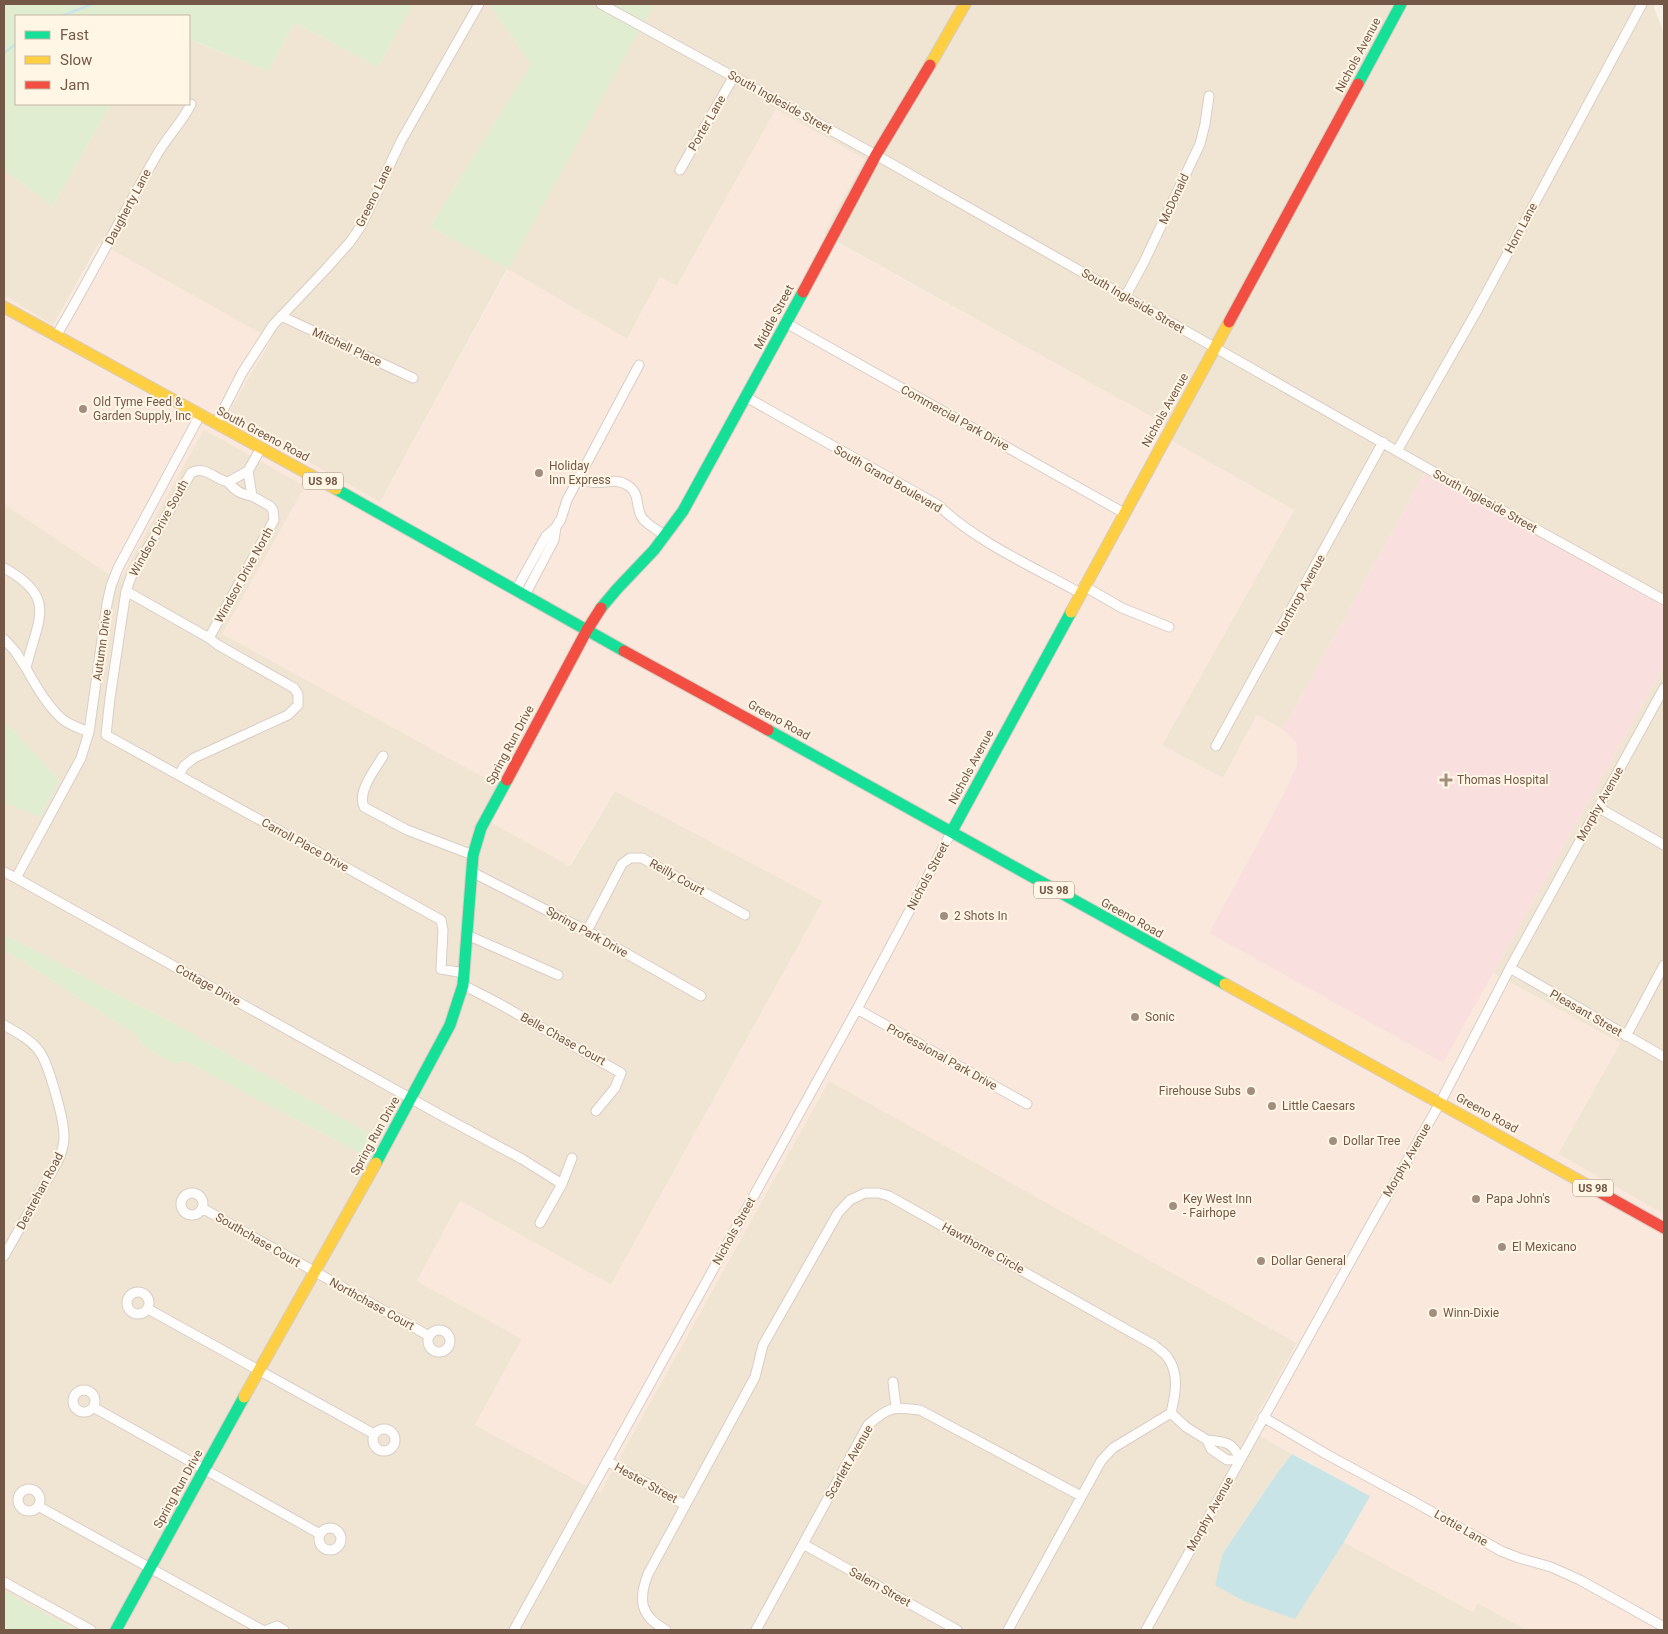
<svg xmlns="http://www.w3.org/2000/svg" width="1668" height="1634" font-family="Roboto,sans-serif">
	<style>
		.residential { fill: #f0e4d3 }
		.commercial { fill: #fae8dc }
		.medical { fill: #f9e0de }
		.green { fill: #e1edd0 }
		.water { fill: #c8e4e6 }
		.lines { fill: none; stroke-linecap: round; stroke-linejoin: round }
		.stream { stroke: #c8e4e6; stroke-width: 2.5 }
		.street-casing { stroke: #d8cec5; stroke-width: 11 }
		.fast-casing { stroke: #d6ccc3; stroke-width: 13 }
		.slow-casing { stroke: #d6ccc3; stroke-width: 13 }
		.jam-casing { stroke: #d6ccc3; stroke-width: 13 }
		.street { stroke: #fefdfb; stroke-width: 9 }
		.fast { stroke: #16e098; stroke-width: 11 }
		.slow { stroke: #ffcf43; stroke-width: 11 }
		.jam { stroke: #f24e42; stroke-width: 11 }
		.poi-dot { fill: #a28e7f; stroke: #fff6e6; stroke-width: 2 }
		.labels { text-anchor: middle; stroke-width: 4; stroke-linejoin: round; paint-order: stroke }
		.shield { fill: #fff6e6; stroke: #9e8777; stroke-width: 1 }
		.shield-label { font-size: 11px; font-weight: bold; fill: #745847 }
		.street-label { font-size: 12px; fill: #745847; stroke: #fff6e6 }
		.poi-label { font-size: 12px; fill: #745847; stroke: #fff6e6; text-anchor: start }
	</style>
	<rect width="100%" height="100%" fill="#f7f1e6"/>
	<path class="residential" d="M 413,4 L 489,4 L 531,64 L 430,227 L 507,268 L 654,4 L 1655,4 L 1654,8 L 1664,33 L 1664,606 L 1425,473 L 1283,730 L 1257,715 L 1223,778 L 1162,745 L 1294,510 L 1170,440 L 1175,430 L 823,234 L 776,109 L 677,286 L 660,277 L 627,339 L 507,269 L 380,502 L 226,416 L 271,340 L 99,243 L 53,326 L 4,295 L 4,170 L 53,206 L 111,104 L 189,104 L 189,41 L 190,40 L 268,71 L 295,23 L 378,67 Z
		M 204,429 L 305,486 L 223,634 L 498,785 L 570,866 L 615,791 L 823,901 L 611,1285 L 460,1201 L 417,1281 L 522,1339 L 475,1425 L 600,1493 L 829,1080 L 1297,1343 L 1249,1430 L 1292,1454 L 1278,1472 L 1223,1553 L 1295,1618 L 1344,1542 L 1473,1612 L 1478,1603 L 1527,1630 L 75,1630 L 4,1591 L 4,951 L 22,961 L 137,1036 L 143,1046 L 173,1063 L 187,1062 L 369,1158 L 379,1139 L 157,1014 L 135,1004 L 4,934 L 4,802 L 40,817 L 59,780 L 4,720 L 4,504 L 119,581 Z
		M 1664,666 L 1664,1214 L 1558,1154 L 1620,1043 L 1493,973 Z"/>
	<path class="commercial" d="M 776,109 L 865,159 L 823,235 L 1176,430 L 1170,440 L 1294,510 L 1162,745 L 1223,778 L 1257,715 L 1283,730 L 1296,742 L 1297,765 L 1284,794 L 1209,933 L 1443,1063 L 1493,973 L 1620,1043 L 1558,1154 L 1664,1214 L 1664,1630 L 1527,1630 L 1478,1603 L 1473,1612 L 1344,1542 L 1370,1496 L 1249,1430 L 1297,1343 L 829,1081 L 600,1493 L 475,1425 L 522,1339 L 417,1281 L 460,1201 L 611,1285 L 823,901 L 615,791 L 569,866 L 481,817 L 498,785 L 222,634 L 305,486 L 204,430 L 119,581 L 4,504 L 4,295 L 54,326 L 100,243 L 271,339 L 227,416 L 380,502 L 508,269 L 627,339 L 660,277 L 677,286 Z"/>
	<path class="medical" d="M 1425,473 L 1664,606 L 1664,666 L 1443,1063 L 1209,933 L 1284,794 L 1297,765 L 1296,742 L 1283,730 Z"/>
	<path class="green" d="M 4,4 L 413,4 L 378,67 L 295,23 L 268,71 L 191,40 L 189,41 L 189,16 L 16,16 L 16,104 L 111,104 L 53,206 L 4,170 Z
		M 489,4 L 654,4 L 508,269 L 430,227 L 531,64 Z
		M 4,720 L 59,780 L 40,817 L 4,802 Z
		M 4,934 L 135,1004 L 157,1014 L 379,1139 L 369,1158 L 187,1062 L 173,1063 L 143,1046 L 137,1036 L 22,961 L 4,951 Z
		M 4,1591 L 75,1630 L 4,1630 Z"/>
	<path class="water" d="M 1292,1454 L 1370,1496 L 1344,1542 L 1295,1619 L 1244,1601 L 1215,1585 L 1223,1553 L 1278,1472 Z"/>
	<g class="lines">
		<path class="stream" d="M 62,16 L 92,4
			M 4,53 L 16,44"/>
		<defs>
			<path id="street" d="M 601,4 L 876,155 L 1469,492 L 1664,600
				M 680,170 L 734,76
				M 1125,297 L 1144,262 L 1200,144 L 1205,124 L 1209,96
				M 281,316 L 413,378
				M 786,323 L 1124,513
				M 56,336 C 91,277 121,217 155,158 C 165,139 182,123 191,104
				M 746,397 L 938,505 C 978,543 1032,566 1080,593
				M 216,424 L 242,373 L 273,325 L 325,270 L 350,242 L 361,226 L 401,141 L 479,4
				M 1397,451 L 1475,314 L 1642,4
				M 248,471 L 228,482 C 214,479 205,465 191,473 L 131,577 L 126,591 L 110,698 L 106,735 L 441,920 L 443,930 L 441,969 L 464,973
				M 579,477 C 598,490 612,475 627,485 C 642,494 634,508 643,519 C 648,525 659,531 665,536
				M 228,482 C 235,491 241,494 252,496
				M 4,568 C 59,598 37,620 26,668 C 34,683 48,706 61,718 C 68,725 80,728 89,732
				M 1084,586 L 1122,608 L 1169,627
				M 516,590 L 546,536 L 556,527 L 561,519 L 567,500 L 639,365
				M 126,591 L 209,638
				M 525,595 L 554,540 L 556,527
				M 4,639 L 15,651 L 26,668
				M 1216,746 L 1383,442
				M 383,756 C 375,770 357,791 364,807 L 407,830 L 473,855
				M 179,775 L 184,766 L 194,758 L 288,715 L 298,705 L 298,694 L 294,688 L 218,645 L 209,638 L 274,520 L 273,510 L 270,506 L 252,496 L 248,471 L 261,448
				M 1599,808 L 1664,845
				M 4,872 L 16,878 L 444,1117 L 522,1159 L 562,1184
				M 472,872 L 587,931 L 701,996
				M 16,878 L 81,758 L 89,732 L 107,604 L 111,586 L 118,568 L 200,415
				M 587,931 L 622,864 L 630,858 L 642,858 L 745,915
				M 467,935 L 558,975
				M 1510,968 L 1664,1057
				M 463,985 L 498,1003 L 621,1073 L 615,1088 L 596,1111
				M 857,1009 L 1027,1104
				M 4,1025 C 39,1045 42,1048 54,1088 C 58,1103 64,1120 64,1137 C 64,1157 49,1175 40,1192 C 28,1214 16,1235 4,1256
				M 1626,1036 L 1664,965
				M181 1204a11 11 0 1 1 22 0a11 11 0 1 1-22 0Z
				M 202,1208 L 429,1336
				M 540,1223 L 562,1184 L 572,1158
				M127 1303a11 11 0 1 1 22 0a11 11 0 1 1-22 0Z
				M 148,1309 L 374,1434
				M428 1341a11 11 0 1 1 22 0a11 11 0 1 1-22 0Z
				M 893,1382 L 896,1407
				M73 1401a11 11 0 1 1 22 0a11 11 0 1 1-22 0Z
				M 93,1407 L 320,1534
				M 1263,1417 L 1326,1454 L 1418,1504 L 1501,1551 L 1519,1558 L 1551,1567 L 1580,1580 L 1664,1627
				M373 1440a11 11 0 1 1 22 0a11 11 0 1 1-22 0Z
				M 607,1461 L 685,1505
				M18 1500a11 11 0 1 1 22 0a11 11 0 1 1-22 0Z
				M 38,1506 L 262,1630
				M319 1539a11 11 0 1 1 22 0a11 11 0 1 1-22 0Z
				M 803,1544 L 957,1630
				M 4,1582 L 91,1630
				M 267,1630 L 277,1626 L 284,1630
				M 514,1630 L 857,1009 L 952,831
				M 666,1630 C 640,1616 638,1600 648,1574 L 755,1377 L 763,1345 L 838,1213 L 850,1200 L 865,1193 L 879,1193 L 889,1196 L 1154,1345 C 1158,1349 1165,1353 1168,1358 C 1180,1375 1175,1395 1171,1413 L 1186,1427 L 1207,1440 L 1211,1449 L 1227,1460 L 1240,1459 C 1232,1441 1225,1442 1207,1440
				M 756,1630 L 868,1425 C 890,1406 892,1407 920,1410 L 1081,1496
				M 1008,1630 L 1101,1461 L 1113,1448 L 1171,1413
				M 1146,1630 L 1375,1217 L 1440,1103 L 1510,968 L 1664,688"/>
			<path id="fast" d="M 1358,84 L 1401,4
				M 336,489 L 624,651
				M 601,608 L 617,589 L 654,550 L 683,511 L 803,292
				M 768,730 L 1225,984
				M 952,831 L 1071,612
				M 376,1163 L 450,1025 L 463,985 L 473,855 L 481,828 L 507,780
				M 116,1630 L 244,1397"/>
			<path id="slow" d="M 930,65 L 965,4
				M 4,307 L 336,489
				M 1071,612 L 1229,322
				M 1225,984 L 1596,1190
				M 244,1397 L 376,1163"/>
			<path id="jam" d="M 803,292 L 876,155 L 930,65
				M 1229,322 L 1358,84
				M 624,651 L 768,730
				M 507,780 L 587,630 L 601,608
				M 1596,1190 L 1664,1228"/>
		</defs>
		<use href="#street" class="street-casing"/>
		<use href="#fast" class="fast-casing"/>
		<use href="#slow" class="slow-casing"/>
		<use href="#jam" class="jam-casing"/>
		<use href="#street" class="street"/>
		<use href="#fast" class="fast"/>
		<use href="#slow" class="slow"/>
		<use href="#jam" class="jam"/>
	</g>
	<g class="poi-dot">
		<circle cx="83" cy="409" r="5"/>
		<circle cx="539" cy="473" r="5"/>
		<path d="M1443.5 772.5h5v5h5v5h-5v5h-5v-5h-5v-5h5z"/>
		<circle cx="944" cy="916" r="5"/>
		<circle cx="1135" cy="1017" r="5"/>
		<circle cx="1251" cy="1091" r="5"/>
		<circle cx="1272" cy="1106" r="5"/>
		<circle cx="1333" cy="1141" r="5"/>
		<circle cx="1476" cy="1199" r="5"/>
		<circle cx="1173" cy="1206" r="5"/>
		<circle cx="1502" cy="1247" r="5"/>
		<circle cx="1261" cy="1261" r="5"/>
		<circle cx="1433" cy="1313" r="5"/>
	</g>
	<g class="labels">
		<g class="shield">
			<rect x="303" y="472.5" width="40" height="17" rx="4"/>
			<rect x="1034" y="881.5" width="40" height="17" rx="4"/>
			<rect x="1573" y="1179.5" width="40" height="17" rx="4"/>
		</g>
		<g class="shield-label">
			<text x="323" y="485">US 98</text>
			<text x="1054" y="894">US 98</text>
			<text x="1593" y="1192">US 98</text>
		</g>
		<g class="street-label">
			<text transform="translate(1358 55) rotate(-62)" y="4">Nichols Avenue</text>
			<text transform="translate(780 102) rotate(29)" y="4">South Ingleside Street</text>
			<text transform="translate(707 123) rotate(-60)" y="4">Porter Lane</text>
			<text transform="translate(374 196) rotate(-64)" y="4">Greeno Lane</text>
			<text transform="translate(1174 199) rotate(-65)" y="4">McDonald</text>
			<text transform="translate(128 207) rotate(-62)" y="4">Daugherty Lane</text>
			<text transform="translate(1521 228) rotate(-62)" y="4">Horn Lane</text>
			<text transform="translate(1133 301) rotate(30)" y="4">South Ingleside Street</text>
			<text transform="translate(774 317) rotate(-62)" y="4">Middle Street</text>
			<text transform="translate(347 347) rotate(25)" y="4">Mitchell Place</text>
			<text transform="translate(1165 410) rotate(-61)" y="4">Nichols Avenue</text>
			<text transform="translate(955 418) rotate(29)" y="4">Commercial Park Drive</text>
			<text transform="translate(263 434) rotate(28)" y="4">South Greeno Road</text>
			<text transform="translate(888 479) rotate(30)" y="4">South Grand Boulevard</text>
			<text transform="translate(1485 501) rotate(29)" y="4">South Ingleside Street</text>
			<text transform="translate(159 528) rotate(-61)" y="4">Windsor Drive South</text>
			<text transform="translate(244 575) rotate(-61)" y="4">Windsor Drive North</text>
			<text transform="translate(1300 595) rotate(-61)" y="4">Northrop Avenue</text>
			<text transform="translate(102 645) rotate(-82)" y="4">Autumn Drive</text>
			<text transform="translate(779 720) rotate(29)" y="4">Greeno Road</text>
			<text transform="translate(510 745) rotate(-62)" y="4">Spring Run Drive</text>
			<text transform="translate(971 767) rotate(-62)" y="4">Nichols Avenue</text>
			<text transform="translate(1600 804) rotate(-61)" y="4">Morphy Avenue</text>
			<text transform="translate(305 845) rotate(29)" y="4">Carroll Place Drive</text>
			<text transform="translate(928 876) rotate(-62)" y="4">Nichols Street</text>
			<text transform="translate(677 877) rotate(29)" y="4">Reilly Court</text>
			<text transform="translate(1132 918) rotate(29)" y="4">Greeno Road</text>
			<text transform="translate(587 932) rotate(29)" y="4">Spring Park Drive</text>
			<text transform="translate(208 985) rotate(29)" y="4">Cottage Drive</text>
			<text transform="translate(1586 1013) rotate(30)" y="4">Pleasant Street</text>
			<text transform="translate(563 1039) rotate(29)" y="4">Belle Chase Court</text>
			<text transform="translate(942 1057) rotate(29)" y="4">Professional Park Drive</text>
			<text transform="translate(1487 1113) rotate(29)" y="4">Greeno Road</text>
			<text transform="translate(375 1136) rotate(-61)" y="4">Spring Run Drive</text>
			<text transform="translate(1407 1160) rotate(-60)" y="4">Morphy Avenue</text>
			<text transform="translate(40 1191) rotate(-62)" y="4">Destrehan Road</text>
			<text transform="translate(734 1231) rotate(-61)" y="4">Nichols Street</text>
			<text transform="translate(258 1240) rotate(30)" y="4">Southchase Court</text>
			<text transform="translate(983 1248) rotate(29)" y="4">Hawthorne Circle</text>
			<text transform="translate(372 1304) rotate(29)" y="4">Northchase Court</text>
			<text transform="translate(849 1462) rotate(-60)" y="4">Scarlett Avenue</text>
			<text transform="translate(646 1483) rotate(29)" y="4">Hester Street</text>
			<text transform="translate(178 1489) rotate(-61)" y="4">Spring Run Drive</text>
			<text transform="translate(1210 1514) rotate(-61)" y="4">Morphy Avenue</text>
			<text transform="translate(1461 1528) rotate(30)" y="4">Lottie Lane</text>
			<text transform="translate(880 1587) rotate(29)" y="4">Salem Street</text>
		</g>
		<g class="poi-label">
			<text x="93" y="406">Old Tyme Feed &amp;<tspan x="93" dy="14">Garden Supply, Inc</tspan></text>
			<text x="549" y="470">Holiday<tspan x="549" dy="14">Inn Express</tspan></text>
			<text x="1457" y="784">Thomas Hospital</text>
			<text x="954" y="920">2 Shots In</text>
			<text x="1145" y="1021">Sonic</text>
			<text x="1241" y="1095" text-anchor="end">Firehouse Subs</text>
			<text x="1282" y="1110">Little Caesars</text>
			<text x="1343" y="1145">Dollar Tree</text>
			<text x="1183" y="1203">Key West Inn<tspan x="1183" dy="14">- Fairhope</tspan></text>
			<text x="1486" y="1203">Papa John's</text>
			<text x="1512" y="1251">El Mexicano</text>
			<text x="1271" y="1265">Dollar General</text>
			<text x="1443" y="1317">Winn-Dixie</text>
		</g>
	</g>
	<rect width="1668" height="1634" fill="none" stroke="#745847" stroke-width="10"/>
	<rect x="15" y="15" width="175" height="90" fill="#fff6e6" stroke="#c7b7a6"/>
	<rect x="25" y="31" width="25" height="8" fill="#16e098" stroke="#c7b7a6"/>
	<text x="60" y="40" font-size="15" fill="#745847">Fast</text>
	<rect x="25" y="56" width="25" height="8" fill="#ffcf43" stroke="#c7b7a6"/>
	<text x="60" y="65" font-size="15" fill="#745847">Slow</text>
	<rect x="25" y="81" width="25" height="8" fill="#f24e42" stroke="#c7b7a6"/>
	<text x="60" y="90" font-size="15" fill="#745847">Jam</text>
</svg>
